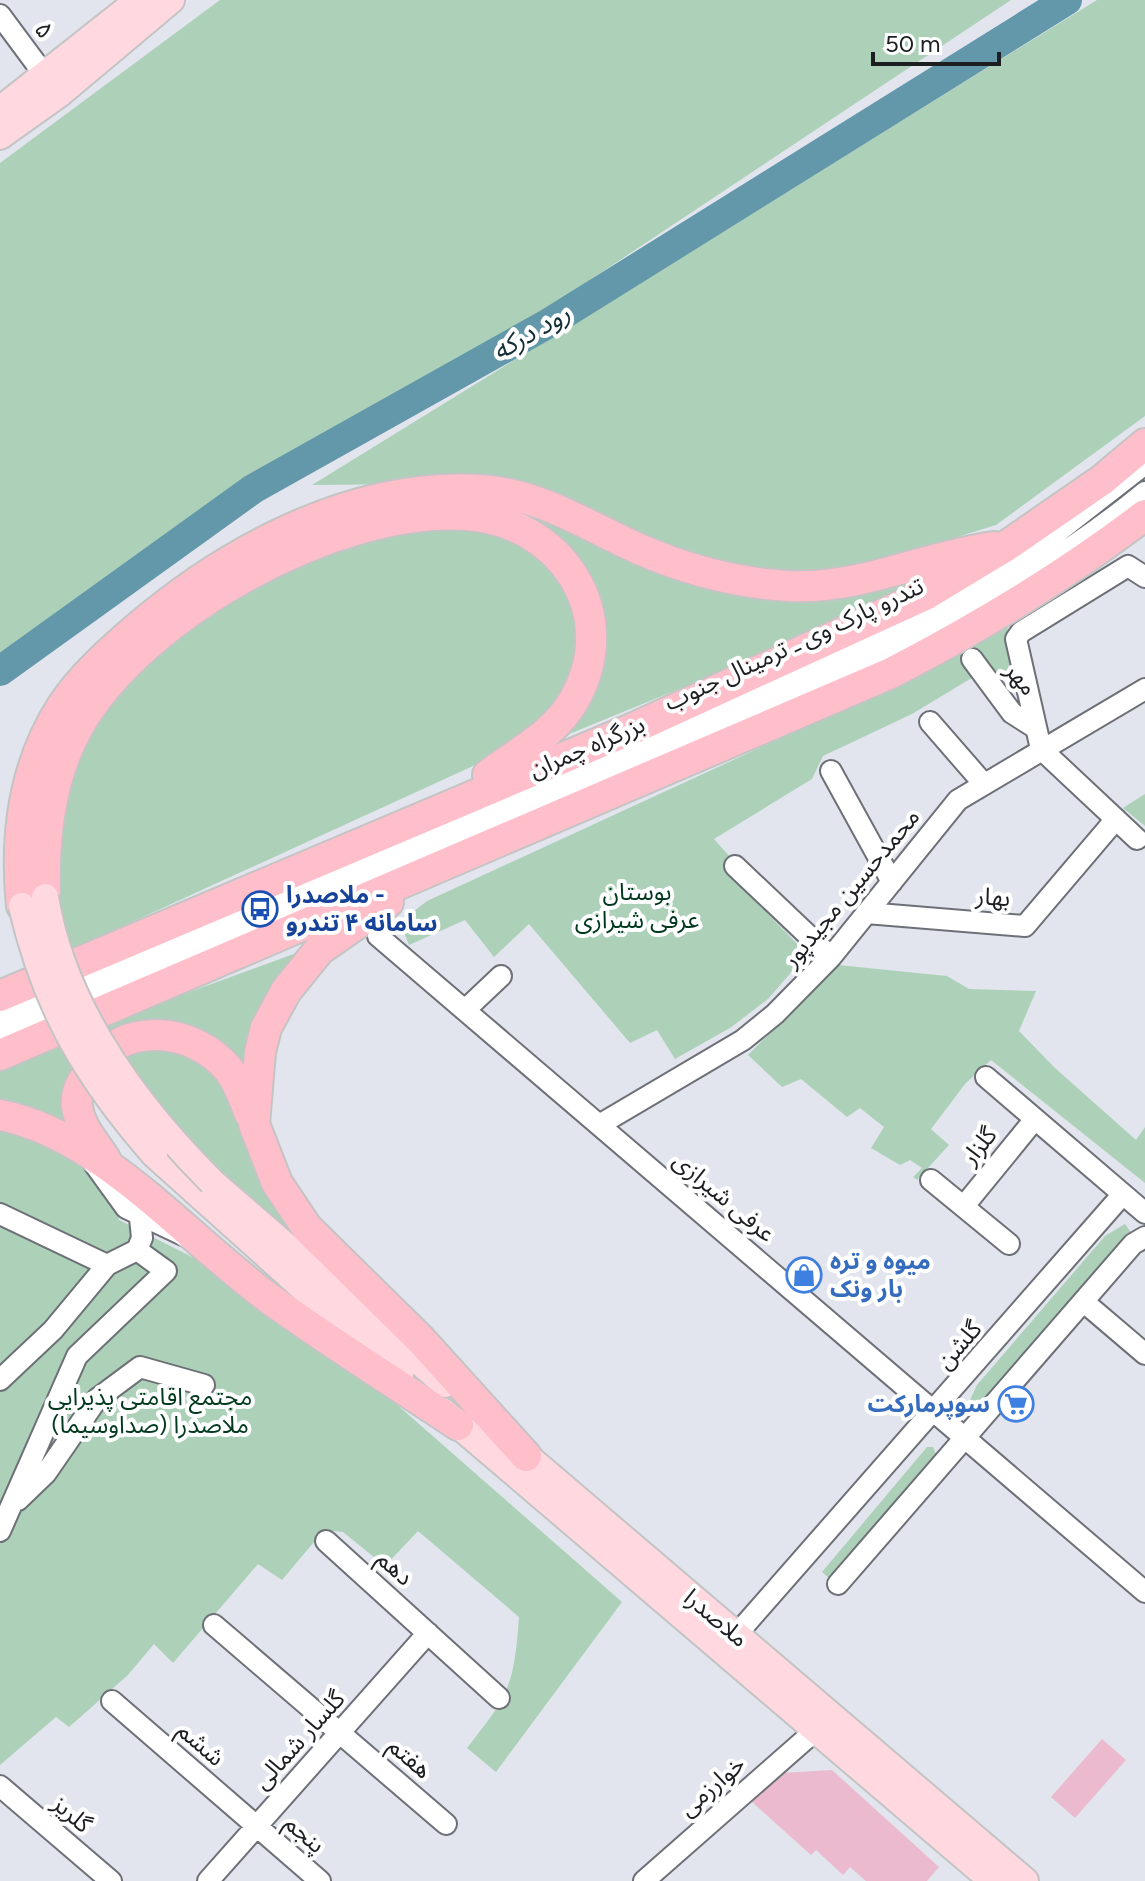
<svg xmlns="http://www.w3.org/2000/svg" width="1145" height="1881" font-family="Figtree,'Noto Sans Arabic',sans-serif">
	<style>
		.green { fill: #acd1b8 }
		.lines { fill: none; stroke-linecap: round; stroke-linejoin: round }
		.river { stroke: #6398ab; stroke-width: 30 }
		.building { fill: #ebbace }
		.minor-casing { stroke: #6d7077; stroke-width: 24 }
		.major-casing { stroke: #c4c4c5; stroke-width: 30 }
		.highway-casing { stroke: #c4c4c5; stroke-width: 34 }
		.minor { stroke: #fff; stroke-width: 20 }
		.major { stroke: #ffd9df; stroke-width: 26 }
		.highway { stroke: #ffbfca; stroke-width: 30 }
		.major-bridge-casing { stroke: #c4c4c5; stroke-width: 30; stroke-linecap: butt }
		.major-bridge { stroke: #ffd9df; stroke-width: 26 }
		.labels { text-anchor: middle; stroke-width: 8; stroke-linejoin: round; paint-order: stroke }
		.street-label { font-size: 24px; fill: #1d1e21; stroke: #fff }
		.park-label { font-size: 24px; fill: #01391e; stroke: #fff }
		.transit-label { font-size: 24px; font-weight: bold; fill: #164399; stroke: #fff; text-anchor: start }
		.shop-label { font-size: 24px; font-weight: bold; fill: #366cbe; stroke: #fff; text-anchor: start }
		.water-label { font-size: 26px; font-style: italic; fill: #122d36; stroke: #fff }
	</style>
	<rect width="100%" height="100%" fill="#e2e5ed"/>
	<path class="green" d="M 220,0 L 1011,0 L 101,605 L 0,681 L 0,163 Z
		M 1097,0 L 1145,0 L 1145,416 L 996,525 L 841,573 L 729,566 L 508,483 L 312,485 Z
		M 510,511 L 545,521 L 657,573 L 751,599 L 833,601 L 910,585 L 855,617 L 557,739 L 600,642 Z
		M 398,529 L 503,529 L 559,571 L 583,640 L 568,697 L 508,750 L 64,953 L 51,868 L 72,759 L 148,654 L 279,573 Z
		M 1007,625 L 1016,679 L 970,679 L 912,714 L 823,756 L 812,779 L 714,839 L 731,858 L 723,868 L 807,954 L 768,999 L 730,1028 L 675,1059 L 657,1030 L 630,1043 L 529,924 L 494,957 L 465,920 L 409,945 L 400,922 L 427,901 L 907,680 Z
		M 1145,794 L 1145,826 L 1123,808 Z
		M 302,951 L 249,1092 L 230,1057 L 107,1041 L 99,1025 Z
		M 838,965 L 947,976 L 969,989 L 1036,991 L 1019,1031 L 1055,1068 L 1136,1140 L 1145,1127 L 1145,1183 L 991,1060 L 965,1084 L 931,1129 L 949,1145 L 917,1180 L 913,1177 L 922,1168 L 910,1160 L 900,1165 L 871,1148 L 884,1127 L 860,1108 L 847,1117 L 801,1079 L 782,1087 L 748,1055 Z
		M 57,1038 L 77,1074 L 86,1144 L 0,1109 L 0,1068 Z
		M 170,1044 L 217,1067 L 260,1166 L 410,1337 C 303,1249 200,1171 119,1056 Z
		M 0,1126 C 42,1133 113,1174 119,1220 L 198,1260 L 362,1374 L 622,1602 L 496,1772 L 467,1748 C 509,1695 514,1686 519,1617 L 418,1531 L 385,1566 L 343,1532 L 324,1530 L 282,1580 L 258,1564 L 173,1663 L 154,1644 L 128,1675 L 69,1727 L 56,1717 L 0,1765 Z
		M 1125,1224 L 1132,1234 L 970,1417 L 970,1400 L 977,1385 L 1105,1236 Z
		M 927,1447 L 933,1447 L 937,1457 L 830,1579 L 822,1572 Z"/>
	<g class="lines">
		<path class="river" d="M 0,671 L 253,489 L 549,323 L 1067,0"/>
	</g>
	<path class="building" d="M 1102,1739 L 1126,1760 L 1075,1818 L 1051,1797 Z
		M 832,1770 L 939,1867 L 927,1881 L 866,1881 L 850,1867 L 843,1875 L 816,1850 L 811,1855 L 752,1802 L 781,1773 Z"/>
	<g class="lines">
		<defs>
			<path id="minor" d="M 0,15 L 46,77
				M 972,659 L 1012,713 L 1034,727
				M 930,722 L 983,783
				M 831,771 L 892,882
				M 1137,839 L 1041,749 L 1016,639 L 1021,632 L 1128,566 L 1145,577
				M 735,866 L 831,957
				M 866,913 L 1025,926 L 1116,819
				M 378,936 L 1145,1592
				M 465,1010 L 501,976
				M 0,1017 L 787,679 L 902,625 L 1032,552 L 1145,464
				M 0,1037 L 809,690 C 928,634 1043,576 1145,492
				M 986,1077 L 1145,1213
				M 599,1125 L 743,1040 L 775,1014 L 831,957 L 958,800 L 1145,689
				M 92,1161 L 126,1208 L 185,1236
				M 931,1180 L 1009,1244
				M 964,1206 L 1035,1119
				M 0,1214 L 107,1265
				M 1084,1302 L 1145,1354
				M 0,1380 L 53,1330 L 107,1265 L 137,1250 L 142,1238 L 140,1218
				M 18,1500 L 46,1473 L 97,1399 L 140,1367 L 204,1385
				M 0,1531 L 77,1356 L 166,1271 L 137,1250
				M 326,1541 L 499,1698
				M 838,1584 L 1133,1244 L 1145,1237
				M 214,1625 L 446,1824
				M 736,1635 L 1123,1194
				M 112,1701 L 320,1881
				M 0,1786 L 111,1881
				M 208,1881 L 428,1633
				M 644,1881 L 816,1730"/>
			<path id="major" d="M 0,110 L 139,0
				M 0,136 L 59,94 L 171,0
				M 154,1154 L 400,1375
				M 212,1182 L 445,1384
				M 442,1411 L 993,1881
				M 510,1442 L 1025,1881"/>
			<path id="highway" d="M 45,897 C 43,839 49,779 78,727 C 141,615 337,506 466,515 C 561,521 623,614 574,700 C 555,734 518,752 488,775
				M 388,902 L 319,950 L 286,991 L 266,1028 L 260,1052 L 254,1124 L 277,1183 L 307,1228 L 420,1339 L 526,1456
				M 22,906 C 15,837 24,765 63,705 C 83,675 110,652 136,629 C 232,547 361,479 490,491 C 542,496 592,528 639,549 C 687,570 737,583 789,586 C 859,590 925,556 994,547
				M 0,996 L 634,728 L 927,594 L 1008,545 L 1102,480 L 1145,444
				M 0,1055 L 891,673 C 980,627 1065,576 1145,515
				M 0,1115 C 103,1135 187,1239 270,1299 C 331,1343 395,1383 458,1425
				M 105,1159 C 94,1142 79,1126 77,1106 C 75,1093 82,1083 88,1072 C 120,1020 193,1026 229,1070 C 239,1083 244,1099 250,1114"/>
		</defs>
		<use href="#minor" class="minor-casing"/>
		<use href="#major" class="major-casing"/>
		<use href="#highway" class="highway-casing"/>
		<use href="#minor" class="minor"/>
		<use href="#major" class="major"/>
		<use href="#highway" class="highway"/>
		<defs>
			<path id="major-bridge" d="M 45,897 C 63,1008 134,1104 212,1182
				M 22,906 C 46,1008 86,1076 154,1154"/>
		</defs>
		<use href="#major-bridge" class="major-bridge-casing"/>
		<use href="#major-bridge" class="major-bridge"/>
	</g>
	<defs>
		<symbol id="bus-ring" viewBox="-11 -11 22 22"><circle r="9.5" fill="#fff" stroke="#1a4fb4" stroke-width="1.5"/><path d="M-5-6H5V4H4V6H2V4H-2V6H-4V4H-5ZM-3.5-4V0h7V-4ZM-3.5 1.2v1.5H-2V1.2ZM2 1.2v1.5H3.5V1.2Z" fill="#1a4fb4"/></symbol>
		<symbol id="shop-ring" viewBox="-11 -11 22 22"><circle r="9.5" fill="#fff" stroke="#3f7fe0" stroke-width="1.5"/><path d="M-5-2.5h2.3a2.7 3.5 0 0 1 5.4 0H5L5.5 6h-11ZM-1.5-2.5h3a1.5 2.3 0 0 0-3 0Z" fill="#3f7fe0"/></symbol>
		<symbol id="supermarket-ring" viewBox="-11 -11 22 22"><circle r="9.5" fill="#fff" stroke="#3f7fe0" stroke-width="1.5"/><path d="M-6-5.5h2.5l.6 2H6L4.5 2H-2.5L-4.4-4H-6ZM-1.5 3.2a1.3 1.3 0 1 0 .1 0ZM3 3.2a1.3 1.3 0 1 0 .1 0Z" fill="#3f7fe0"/></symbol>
	</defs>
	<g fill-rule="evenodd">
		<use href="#bus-ring" x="240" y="889" width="40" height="40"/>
		<use href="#shop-ring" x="784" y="1255" width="40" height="40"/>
		<use href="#supermarket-ring" x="996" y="1384" width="40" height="40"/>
	</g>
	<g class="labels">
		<g class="street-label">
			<text transform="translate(44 30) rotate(53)" y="8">۵</text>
			<text transform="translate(794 644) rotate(-25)" y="8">تندرو پارک وی ـ ترمینال جنوب</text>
			<text transform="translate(1021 679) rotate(50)" y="8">مهر</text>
			<text transform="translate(587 747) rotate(-23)" y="8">بزرگراه چمران</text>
			<text transform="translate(851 888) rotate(-50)" y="8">محمدحسین مجیدپور</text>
			<text transform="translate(993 897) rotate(4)" y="8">بهار</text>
			<text transform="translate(979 1146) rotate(-51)" y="8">گلزار</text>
			<text transform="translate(724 1197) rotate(40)" y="8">عرفی شیرازی</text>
			<text transform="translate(959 1345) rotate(-49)" y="8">گلشن</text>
			<text transform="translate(395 1568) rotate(42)" y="8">دهم</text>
			<text transform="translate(716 1618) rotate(40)" y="8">ملاصدرا</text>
			<text transform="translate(299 1740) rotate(-48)" y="8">گلسار شمالی</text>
			<text transform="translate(201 1744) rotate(41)" y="8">ششم</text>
			<text transform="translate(410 1758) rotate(41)" y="8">هفتم</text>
			<text transform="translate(712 1786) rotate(-41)" y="8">خوارزمی</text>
			<text transform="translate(72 1814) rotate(41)" y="8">گلریز</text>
			<text transform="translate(305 1834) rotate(41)" y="8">پنجم</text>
		</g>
		<g class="park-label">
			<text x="637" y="900">بوستان<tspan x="637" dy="28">عرفی شیرازی</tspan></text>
			<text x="150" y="1405">مجتمع اقامتی پذیرایی<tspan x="150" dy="28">ملاصدرا (صداوسیما)</tspan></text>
		</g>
		<g class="transit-label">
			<text x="286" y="903">ملاصدرا -<tspan x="286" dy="28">سامانه ۴ تندرو</tspan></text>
		</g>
		<g class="shop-label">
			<text x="830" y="1269">میوه و تره<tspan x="830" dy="28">بار ونک</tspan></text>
			<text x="990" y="1412" text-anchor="end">سوپرمارکت</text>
		</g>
		<g class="water-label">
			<text transform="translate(531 332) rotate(-30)" y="9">رود درکه</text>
		</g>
	</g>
	<path d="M873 52v12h126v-12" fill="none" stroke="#1d1e21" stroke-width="4"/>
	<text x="885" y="52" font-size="24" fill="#1d1e21" stroke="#ffffff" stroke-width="6" paint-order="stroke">50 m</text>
</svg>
